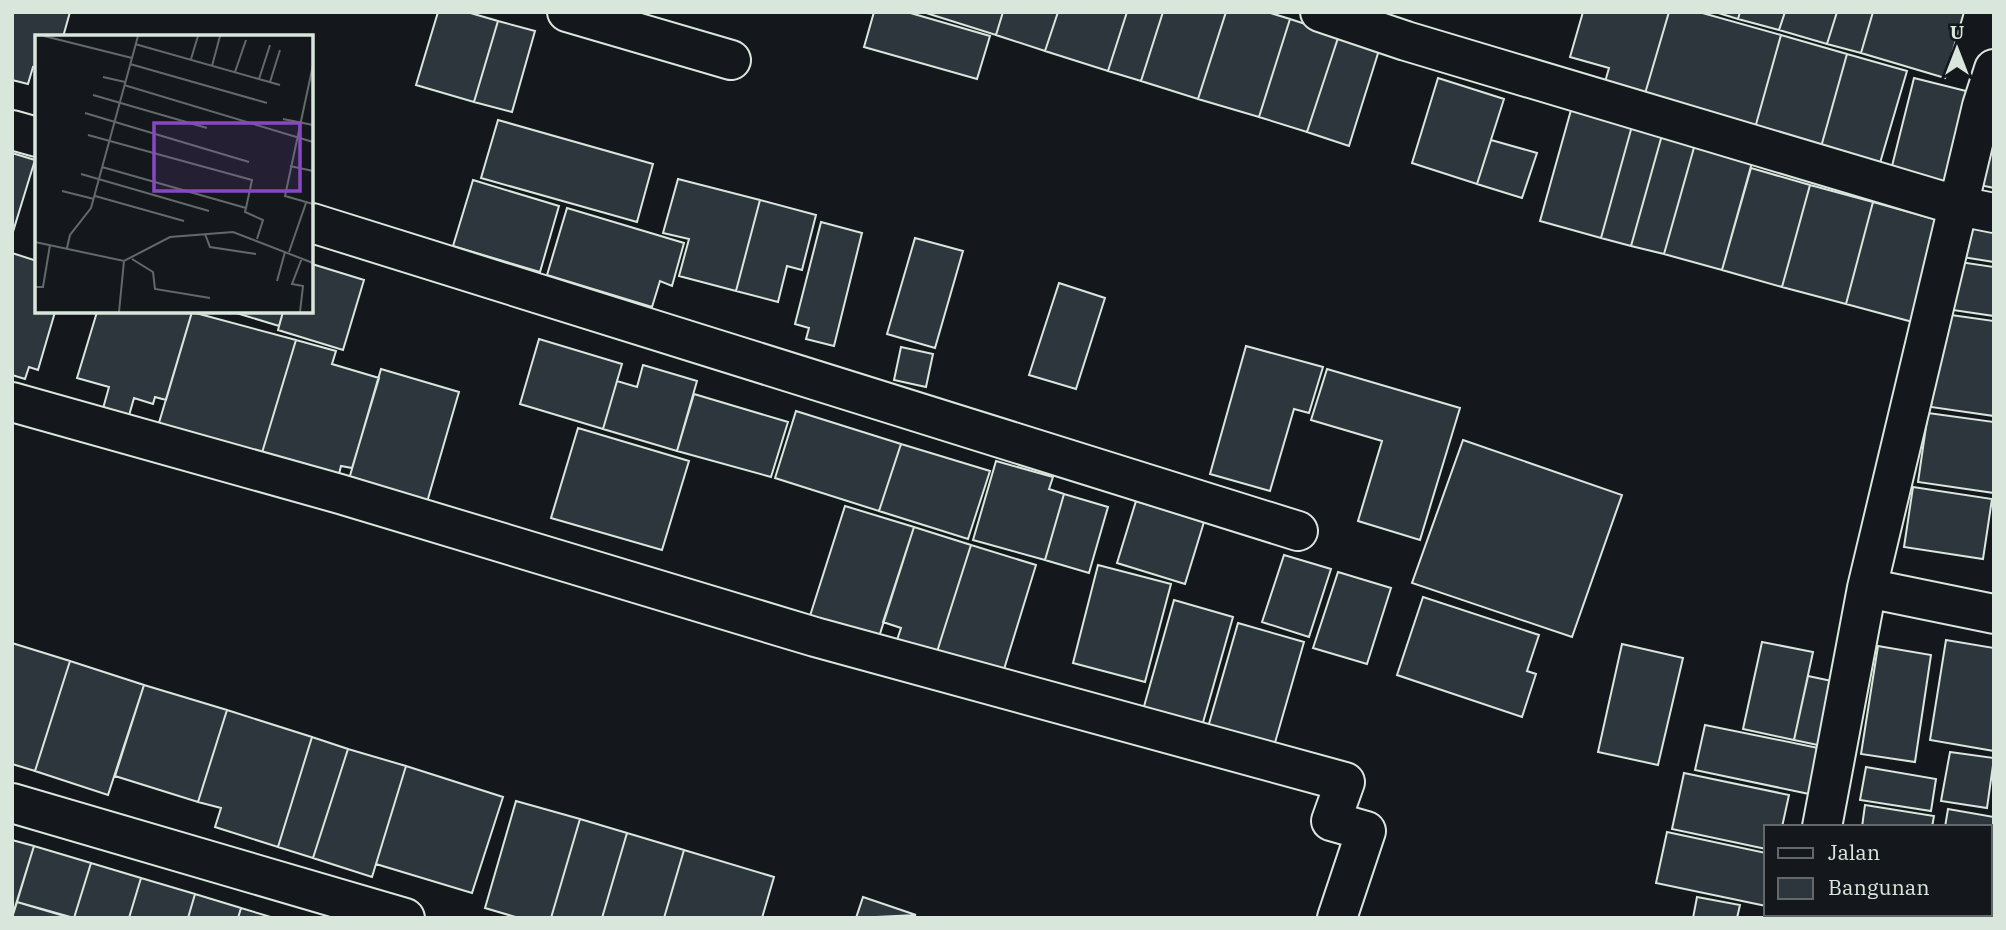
<svg xmlns="http://www.w3.org/2000/svg" width="2006" height="930" font-family="'IBM Plex Serif',serif">
	<style>
		.building { fill: #2c363c; stroke: #d8e6dc; stroke-width: 2 }
		.lines { fill: none; stroke-linecap: round; stroke-linejoin: round }
		.minor-casing { stroke: #d8e6dc; stroke-width: 42 }
		.minor { stroke: #14181c; stroke-width: 38 }
		.inset-road { fill: none; stroke: #626a69; stroke-width: 2 }
		.view { fill: #8948c3; fill-opacity: 0.15; stroke: #8948c3; stroke-width: 3.5 }
		.inset-edge { fill: none; stroke: #d8e6dc; stroke-width: 3.5 }
	</style>
	<rect width="100%" height="100%" fill="#14181c"/>
	<path class="building" d="M 12,12 L 70,12 L 63,37 L 37,37 L 37,68 L 33,67 L 28,84 L 12,80 Z
		M 438,12 L 467,12 L 498,21 L 474,102 L 416,85 Z
		M 874,12 L 907,12 L 990,36 L 977,79 L 864,47 Z
		M 923,12 L 1003,12 L 996,35 Z
		M 1003,12 L 1058,12 L 1045,51 L 996,35 Z
		M 1058,12 L 1127,12 L 1108,71 L 1045,51 Z
		M 1127,12 L 1163,12 L 1141,81 L 1108,71 Z
		M 1163,12 L 1226,12 L 1198,99 L 1141,81 Z
		M 1226,12 L 1267,12 L 1290,19 L 1259,117 L 1198,99 Z
		M 1583,12 L 1669,12 L 1644,97 L 1601,96 L 1609,68 L 1570,57 Z
		M 1669,12 L 1699,12 L 1781,35 L 1755,128 L 1644,97 Z
		M 1715,12 L 1740,12 L 1738,19 Z
		M 1740,12 L 1785,12 L 1779,30 L 1738,19 Z
		M 1785,12 L 1837,12 L 1827,44 L 1779,30 Z
		M 1837,12 L 1873,12 L 1861,53 L 1827,44 Z
		M 1873,12 L 1964,12 L 1945,78 L 1861,53 Z
		M 1290,19 L 1339,35 L 1307,132 L 1259,117 Z
		M 498,21 L 535,31 L 512,112 L 474,102 Z
		M 1339,35 L 1380,47 L 1349,146 L 1307,132 Z
		M 1781,35 L 1847,54 L 1821,147 L 1755,128 Z
		M 1847,54 L 1907,71 L 1880,163 L 1821,147 Z
		M 1438,78 L 1504,99 L 1477,184 L 1412,163 Z
		M 1914,78 L 1970,92 L 1946,188 L 1890,174 Z
		M 1994,108 L 1994,188 L 1975,184 Z
		M 1571,110 L 1632,126 L 1601,238 L 1540,221 Z
		M 498,120 L 653,164 L 637,222 L 481,178 Z
		M 1632,126 L 1662,135 L 1631,246 L 1601,238 Z
		M 1662,135 L 1695,144 L 1664,254 L 1631,246 Z
		M 1491,140 L 1537,153 L 1522,198 L 1477,184 Z
		M 1695,144 L 1753,159 L 1722,270 L 1664,254 Z
		M 12,153 L 35,160 L 12,235 Z
		M 1751,168 L 1810,185 L 1782,287 L 1722,270 Z
		M 678,179 L 760,200 L 736,291 L 679,276 L 689,239 L 663,233 Z
		M 473,180 L 559,206 L 540,272 L 453,246 Z
		M 1810,185 L 1873,202 L 1846,304 L 1782,287 Z
		M 760,200 L 816,215 L 802,270 L 787,266 L 778,302 L 736,291 Z
		M 1873,202 L 1948,223 L 1920,324 L 1846,304 Z
		M 567,208 L 684,243 L 672,286 L 660,281 L 652,307 L 547,275 Z
		M 1962,217 L 1994,222 L 1994,262 L 1956,256 Z
		M 821,222 L 862,233 L 834,346 L 806,339 L 809,328 L 795,324 Z
		M 915,238 L 963,251 L 935,348 L 887,334 Z
		M 12,253 L 37,261 L 37,312 L 55,312 L 38,370 L 29,367 L 25,379 L 12,375 Z
		M 1953,261 L 1994,267 L 1994,316 L 1946,309 Z
		M 312,264 L 364,280 L 343,350 L 278,330 L 283,312 L 312,312 Z
		M 1059,283 L 1105,298 L 1076,389 L 1029,375 Z
		M 97,312 L 192,312 L 166,400 L 155,397 L 153,404 L 134,398 L 128,419 L 102,412 L 109,387 L 77,378 Z
		M 192,312 L 296,340 L 261,456 L 158,426 Z
		M 233,312 L 283,312 L 279,326 Z
		M 1944,314 L 1994,321 L 1994,416 L 1931,407 Z
		M 539,339 L 622,364 L 603,429 L 520,404 Z
		M 296,340 L 336,351 L 332,364 L 379,378 L 352,468 L 341,466 L 338,478 L 261,456 Z
		M 1246,346 L 1323,367 L 1309,413 L 1294,409 L 1270,491 L 1210,474 Z
		M 901,347 L 933,354 L 926,387 L 894,380 Z
		M 643,365 L 697,381 L 677,451 L 603,429 L 617,381 L 637,387 Z
		M 381,369 L 459,392 L 425,509 L 347,486 Z
		M 1327,369 L 1460,408 L 1420,540 L 1358,521 L 1382,441 L 1311,420 Z
		M 694,394 L 788,422 L 771,477 L 677,451 Z
		M 796,411 L 901,444 L 879,511 L 775,478 Z
		M 1928,413 L 1994,422 L 1994,493 L 1918,482 Z
		M 578,428 L 689,461 L 662,550 L 551,518 Z
		M 1463,440 L 1622,495 L 1572,637 L 1412,583 Z
		M 901,444 L 990,471 L 968,539 L 879,511 Z
		M 996,461 L 1053,477 L 1049,489 L 1064,494 L 1045,560 L 973,540 Z
		M 1913,487 L 1992,499 L 1983,559 L 1904,547 Z
		M 1064,494 L 1108,507 L 1089,573 L 1045,560 Z
		M 1136,501 L 1204,522 L 1185,584 L 1117,563 Z
		M 845,506 L 914,527 L 878,640 L 809,619 Z
		M 914,527 L 971,545 L 935,658 L 895,646 L 901,628 L 883,622 Z
		M 971,545 L 1036,565 L 1001,679 L 935,658 Z
		M 1284,555 L 1331,569 L 1309,637 L 1262,622 Z
		M 1098,565 L 1171,584 L 1145,682 L 1073,663 Z
		M 1338,572 L 1391,588 L 1367,664 L 1313,648 Z
		M 1423,597 L 1539,635 L 1527,671 L 1536,674 L 1522,717 L 1397,675 Z
		M 1174,600 L 1233,617 L 1200,733 L 1141,717 Z
		M 1238,623 L 1304,642 L 1270,760 L 1204,741 Z
		M 1946,640 L 1994,648 L 1994,751 L 1930,740 Z
		M 1762,642 L 1813,652 L 1794,740 L 1743,729 Z
		M 12,643 L 70,661 L 35,771 L 12,764 Z
		M 1622,644 L 1683,658 L 1658,765 L 1598,752 Z
		M 1878,646 L 1931,655 L 1915,762 L 1861,754 Z
		M 70,661 L 144,685 L 108,795 L 35,771 Z
		M 1808,676 L 1846,684 L 1832,748 L 1794,740 Z
		M 144,685 L 227,710 L 198,802 L 115,776 Z
		M 227,710 L 312,737 L 278,847 L 215,827 L 221,808 L 198,802 Z
		M 1705,725 L 1823,749 L 1814,795 L 1695,770 Z
		M 312,737 L 348,749 L 313,858 L 278,847 Z
		M 348,749 L 406,766 L 372,877 L 313,858 Z
		M 1950,752 L 1994,758 L 1987,808 L 1941,801 Z
		M 406,766 L 503,797 L 472,893 L 376,864 Z
		M 1866,767 L 1936,779 L 1931,811 L 1860,800 Z
		M 1684,773 L 1789,795 L 1782,827 L 1766,827 L 1766,849 L 1672,829 Z
		M 516,801 L 580,819 L 551,918 L 519,918 L 485,908 Z
		M 1865,805 L 1934,816 L 1932,827 L 1862,827 Z
		M 1948,809 L 1994,817 L 1990,877 L 1990,827 L 1945,827 Z
		M 580,819 L 627,833 L 602,918 L 551,918 Z
		M 1667,832 L 1766,853 L 1766,906 L 1656,883 Z
		M 627,833 L 684,850 L 664,918 L 602,918 Z
		M 12,840 L 34,846 L 12,917 Z
		M 34,846 L 91,863 L 74,918 L 17,902 Z
		M 684,850 L 774,877 L 762,918 L 664,918 Z
		M 91,863 L 141,878 L 129,918 L 74,918 Z
		M 141,878 L 195,894 L 188,918 L 129,918 Z
		M 195,894 L 241,908 L 238,918 L 188,918 Z
		M 863,897 L 916,915 L 856,918 Z
		M 1697,897 L 1740,905 L 1737,918 L 1693,918 Z
		M 17,902 L 71,918 L 12,918 Z
		M 241,908 L 274,918 L 238,918 Z
		M 1839,914 L 1914,914 L 1913,918 L 1860,918 Z
		M 1927,914 L 1979,914 L 1979,918 L 1926,918 Z"/>
	<g class="lines">
		<defs>
			<path id="minor" d="M 567,12 L 731,60
				M 1320,12 L 1406,41 L 1959,206 L 1994,213
				M 12,130 L 37,137
				M 312,223 L 1298,531
				M 12,402 L 340,494 L 815,637 L 1345,782 L 1331,821 L 1366,831 L 1337,918
				M 1867,588 L 1994,614
				M 12,803 L 405,918
				M 1822,827 L 1867,588 L 1982,106 L 1994,69
				M 1805,918 L 1806,914"/>
		</defs>
		<use href="#minor" class="minor-casing"/>
		<use href="#minor" class="minor"/>
	</g>
	<g transform="translate(35 35)">
		<rect width="278" height="278" fill="#14181c"/>
		<path class="inset-road" d="M 9,1 L 97,23M 100,9 L 245,50M 156,24 L 163,1M 95,29 L 232,68M 278,30 L 250,161 L 278,169M 177,31 L 185,1M 200,37 L 211,5M 68,42 L 90,47M 224,44 L 235,10M 235,47 L 245,15M 89,50 L 278,107M 58,60 L 172,93M 50,78 L 214,127M 248,84 L 278,90M 53,100 L 217,145 L 211,173M 255,131 L 278,136M 67,132 L 211,173 L 210,177 L 228,185 L 222,204M 46,139 L 174,176M 27,156 L 59,164M 60,161 L 149,186M 170,199 L 175,212 L 221,219M 0,207 L 89,226 L 135,202 L 198,197 L 278,228M 32,213 L 35,200 L 56,173 L 103,1M 254,217 L 271,168M 97,224 L 118,237 L 120,254 L 175,263M 242,246 L 250,217M 0,252 L 8,252 L 15,210M 84,277 L 89,226M 265,277 L 268,251 L 257,249 L 267,223"/>
		<path class="view" d="M 119,88 L 265,88 L 265,156 L 119,156 Z"/>
		<rect width="278" height="278" class="inset-edge"/>
	</g>
	<rect width="2006" height="930" fill="none" stroke="#d8e6dc" stroke-width="28"/>
	<rect x="1764" y="825" width="228" height="91" fill="#14181c" stroke="#626a69" stroke-width="2"/>
	<rect x="1778" y="848" width="35" height="10" fill="#14181c" stroke="#626a69" stroke-width="2"/>
	<text x="1828" y="860" font-size="21" fill="#d8e6dc">Jalan</text>
	<rect x="1778" y="878" width="35" height="21" fill="#2c363c" stroke="#626a69" stroke-width="2"/>
	<text x="1828" y="895" font-size="21" fill="#d8e6dc">Bangunan</text>
	<g transform="translate(1957 49)" stroke="#14181c" stroke-width="5" paint-order="stroke">
	<path d="M0-5L12 26L0 18L-12 26Z" fill="#d8e6dc"/>
	<text y="-10" font-size="19" font-weight="bold" text-anchor="middle" fill="#d8e6dc">U</text>
	</g>
</svg>
